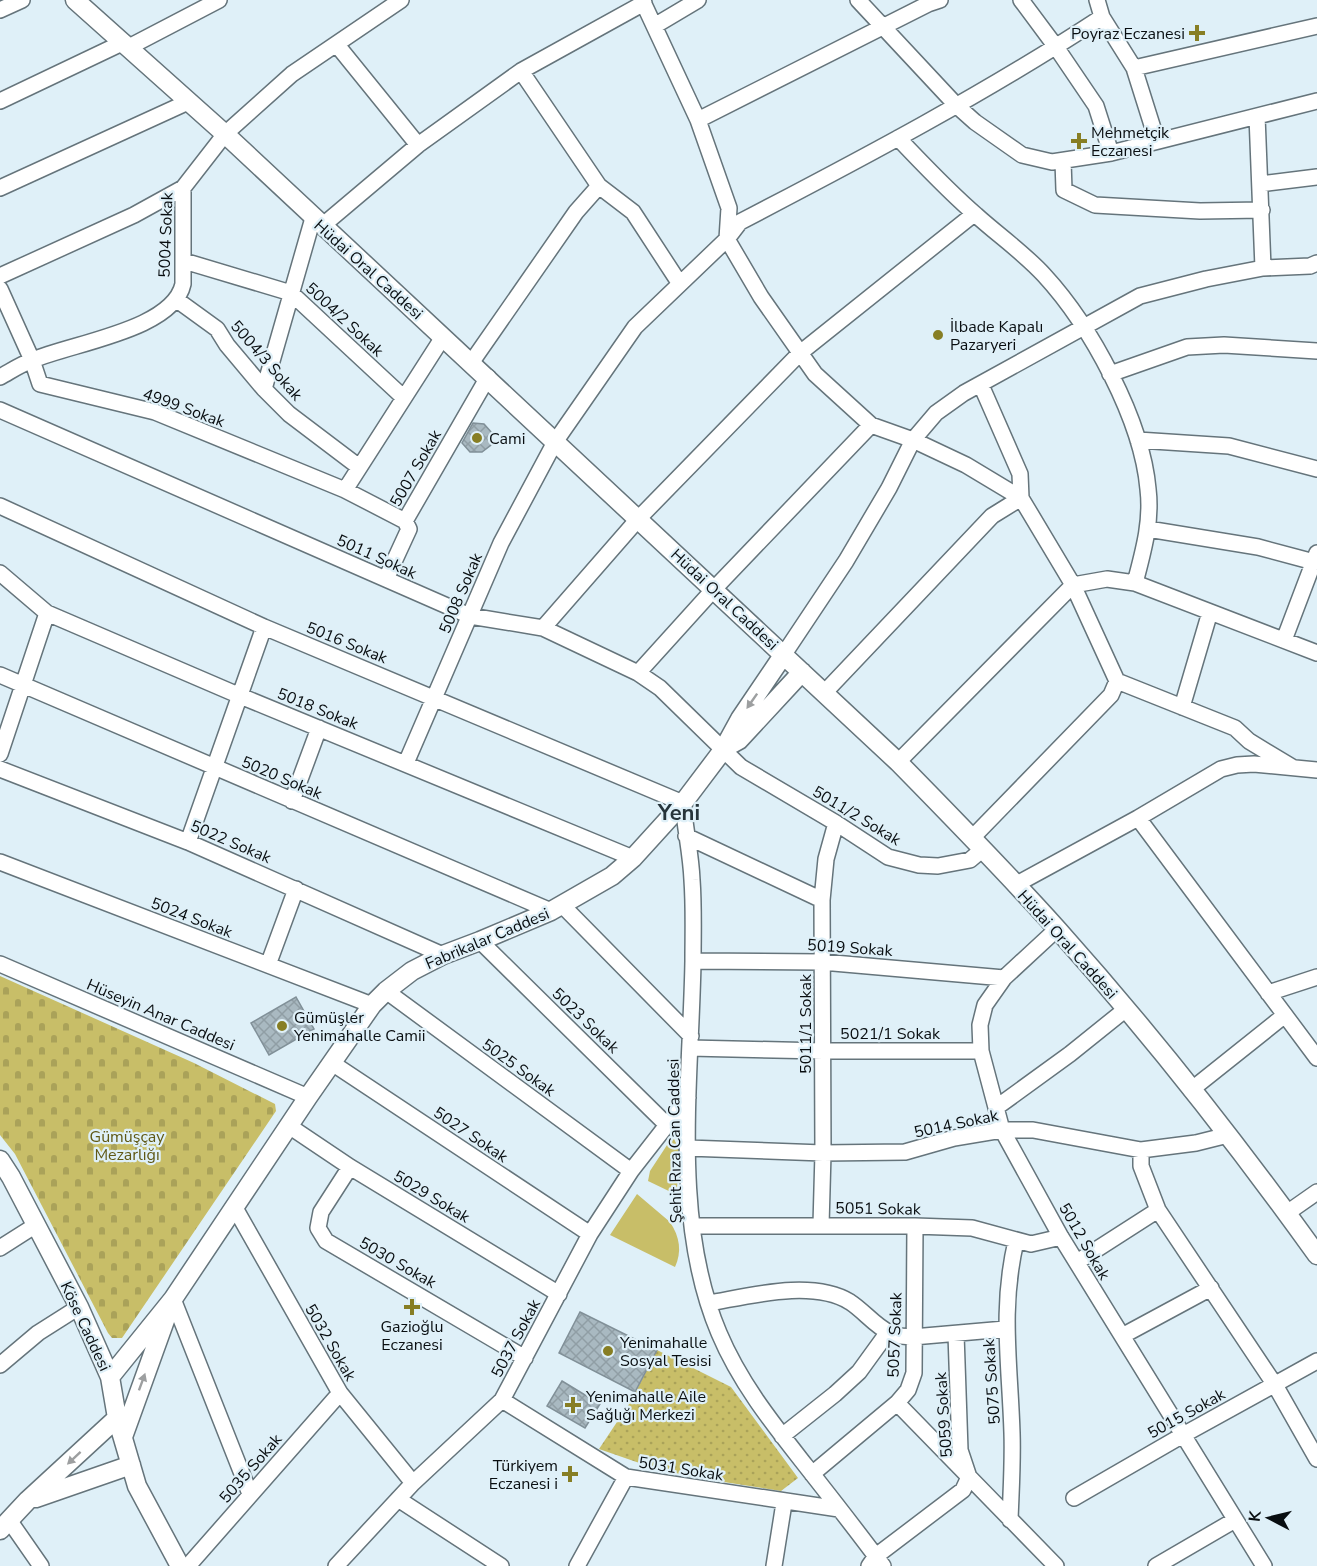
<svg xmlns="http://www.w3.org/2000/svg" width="1317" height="1566" font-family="'Nunito Sans',sans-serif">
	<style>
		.green { fill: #c8be68 }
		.cemetery { fill: url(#cemetery-stones) }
		.park { fill: url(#park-dots) }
		.building { fill: url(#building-cross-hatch); stroke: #819098; stroke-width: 1.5 }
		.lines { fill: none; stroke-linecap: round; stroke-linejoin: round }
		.minor-casing { stroke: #65747b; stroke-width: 18 }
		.tertiary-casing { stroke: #65747b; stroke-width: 21 }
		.minor { stroke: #fff; stroke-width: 15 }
		.tertiary { stroke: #fff; stroke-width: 18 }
		.oneway { fill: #9d9fa0 }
		.poi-dot { fill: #877e24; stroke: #dff0f8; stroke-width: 2 }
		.labels { text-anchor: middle; stroke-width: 4.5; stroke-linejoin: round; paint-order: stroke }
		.poi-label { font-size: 16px; fill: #090e11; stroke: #dff0f8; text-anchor: start }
		.street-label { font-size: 16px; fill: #090e11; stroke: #dff0f8 }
		.park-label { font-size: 16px; fill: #5f5814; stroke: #dff0f8 }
		.district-label { font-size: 22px; font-weight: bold; fill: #27343a; stroke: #dff0f8 }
	</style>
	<defs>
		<pattern id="cemetery-stones" width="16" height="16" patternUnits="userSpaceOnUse" patternTransform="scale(1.5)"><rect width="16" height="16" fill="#c8be68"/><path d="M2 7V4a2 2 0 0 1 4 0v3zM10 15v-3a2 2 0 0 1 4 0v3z" fill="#aaa259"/></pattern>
		<pattern id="park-dots" width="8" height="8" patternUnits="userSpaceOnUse" patternTransform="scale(1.5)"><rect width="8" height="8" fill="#c8be68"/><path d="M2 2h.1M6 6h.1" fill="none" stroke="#aaa259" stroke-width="1.8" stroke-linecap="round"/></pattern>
		<pattern id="building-cross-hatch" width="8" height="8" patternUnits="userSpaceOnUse" patternTransform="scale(1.5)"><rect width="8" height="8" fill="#a9b9c1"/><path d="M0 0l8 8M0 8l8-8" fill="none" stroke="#909ea5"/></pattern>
	</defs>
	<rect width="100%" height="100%" fill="#dff0f8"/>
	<path class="green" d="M 674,1139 L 679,1149 L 677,1190 L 675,1194 L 648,1181 L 650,1171 L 669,1142 Z
		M 637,1194 L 670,1222 C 680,1237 682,1252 675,1267 L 610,1235 Z"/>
	<path class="cemetery" d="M 0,976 L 194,1063 L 275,1104 L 276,1111 L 122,1338 L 112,1338 L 108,1333 L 15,1154 L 0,1135 Z"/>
	<path class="park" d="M 657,1350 L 731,1387 L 798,1478 L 781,1491 L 692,1477 L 648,1466 L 599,1449 L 631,1401 Z"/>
	<path class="building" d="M 473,423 L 484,424 L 492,433 L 491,445 L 482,452 L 470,452 L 462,443 Z
		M 296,997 L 314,1029 L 269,1055 L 251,1023 Z
		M 580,1312 L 657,1350 L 635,1392 L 559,1353 Z
		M 562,1381 L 600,1404 L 585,1428 L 547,1406 Z"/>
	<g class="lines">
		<defs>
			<path id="minor" d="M 642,0 L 698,120 L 729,208 L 727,239 L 761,297 L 815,374 L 871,425 L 913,440 L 966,465 L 1021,498 L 1073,585 L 1117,681
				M 858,0 L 956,105 L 975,122 L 1022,155 L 1052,162 L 1111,153 L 1317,101
				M 1021,0 L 1056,47 L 1096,106 L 1111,153
				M 1097,0 L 1102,17 L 1134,68 L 1157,141
				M 0,10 L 22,0
				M 656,25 L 698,0
				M 337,45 L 418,145
				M 129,47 L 219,0
				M 1134,68 L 1317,26
				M 521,71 L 599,186 L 633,212 L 680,284
				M 0,101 L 124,42
				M 1257,116 L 1263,268
				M 698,120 L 928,4 L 940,0
				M 898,138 C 923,164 948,191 976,215 C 998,235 1024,253 1044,275 C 1091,326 1142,420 1148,489 C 1152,522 1143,552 1135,583
				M 1063,161 L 1064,190 L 1095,205 L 1200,211 L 1262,210
				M 1260,184 L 1317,177
				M 0,188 L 188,102
				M 322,226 L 418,145 L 521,71 L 644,3
				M 184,261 L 291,293 L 404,398
				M 0,276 L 134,215 L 183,188
				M 0,289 L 32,360 L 40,384 L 155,412 L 345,490 L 405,521
				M 177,300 L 217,329 L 227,345 L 264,389 L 289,414 L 359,467
				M 471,363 L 576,212 L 599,186
				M 1110,374 L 1187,347 L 1224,345 L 1317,351
				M 0,377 C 11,371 21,364 33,360 C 72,343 173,330 183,284 L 183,188 L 225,134 L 292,74 L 401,0
				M 264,389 L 313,218
				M 0,410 L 470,616 L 543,628 L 638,673 L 660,688 L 741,767 L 836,823 L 888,857 L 919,865 L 938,866 L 970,860 L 983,849
				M 1138,440 L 1229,446 L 1317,469
				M 345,490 L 443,337
				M 0,506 L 264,627 L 683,803 C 685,829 691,854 692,880 C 694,907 693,934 693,961 C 691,1081 671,1220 719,1333 C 740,1383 773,1424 806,1466 C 832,1499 858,1532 883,1566
				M 1148,529 L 1258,547 L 1314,562
				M 0,573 L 47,613 L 238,695 L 633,858
				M 386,579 L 409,529 L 405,521 L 488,377
				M 543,628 L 639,518 L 800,353 L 974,214
				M 1284,640 L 1317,553
				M 784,654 L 846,561 L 889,488 L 913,440 L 936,413 L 964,393 L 1140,296 L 1206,279 L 1263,268 L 1310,266 L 1317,263
				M 638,673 L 714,589 L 871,425
				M 0,675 L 551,911
				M 825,692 L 992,516 L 1021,498 L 1020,474 L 981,385
				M 1182,707 L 1210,612
				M 0,754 L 47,613
				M 898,762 L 1073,585 L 1107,579 L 1135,583 L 1317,653
				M 406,763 L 501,543 L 555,442 L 635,327 L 727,239 L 740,222 C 863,158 986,93 1102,17
				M 0,769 L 188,842 L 443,955
				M 292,801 L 319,728
				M 1138,818 L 1317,1058
				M 686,836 L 822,900
				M 972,838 L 1111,695 L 1117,681 L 1235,728 L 1249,741 L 1292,767
				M 188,842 L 264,627
				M 0,862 L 372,1005
				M 1015,885 L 1138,818 L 1221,769 L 1237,765 L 1254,764 L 1317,770
				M 562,905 L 691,1036
				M 1057,929 L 1004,978 L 985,1005 L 980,1025 L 981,1051 L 1002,1130 L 1061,1237 L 1264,1566
				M 480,941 L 667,1125
				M 693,961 L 822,962 L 1004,978
				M 0,964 L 308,1097
				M 268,965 L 296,889
				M 386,991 L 631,1171
				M 1268,993 L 1317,977
				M 690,1048 L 823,1051 L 981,1051
				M 332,1063 L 590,1234
				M 1191,1090 L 1285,1015
				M 997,1107 L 1070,1054 L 1126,1009
				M 289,1126 L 350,1167 L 559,1294
				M 688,1148 L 823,1153 L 905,1152 L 954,1138 L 1002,1130 L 1033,1130 L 1141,1150 L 1196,1143 L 1228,1135
				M 1141,1150 L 1141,1166 L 1158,1210 L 1275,1385 L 1317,1459
				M 350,1167 L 321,1212 L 318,1228 L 326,1241 L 525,1358
				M 235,1208 L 340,1393 L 413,1483
				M 1287,1213 L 1317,1192
				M 821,1225 L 823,1153 L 822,900 L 826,859 L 836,823
				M 692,1226 L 915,1226 L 972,1228 L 1031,1244 L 1061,1237
				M 0,1248 L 36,1225
				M 1077,1262 L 1158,1210
				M 173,1299 L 250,1494
				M 709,1303 C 750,1296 812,1279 850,1302 C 864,1311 875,1326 890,1333 C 897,1337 906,1336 913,1337 L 1005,1329
				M 1122,1336 L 1211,1288
				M 0,1365 L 38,1333 L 79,1307
				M 502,1400 L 626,1477 L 839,1509
				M 897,1403 L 1056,1566
				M 782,1436 L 835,1394 L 859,1372 L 888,1332
				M 812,1474 L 897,1403 L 908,1390 L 914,1373 L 915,1226
				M 1074,1498 L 1183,1435 L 1317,1361
				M 398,1499 L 501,1566
				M 9,1520 L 41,1566
				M 1010,1520 C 1011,1491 1013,1462 1012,1433 C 1010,1365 1000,1309 1016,1241
				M 188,1566 L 340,1393
				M 336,1566 L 413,1483 L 502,1400 L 590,1234 L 631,1171 L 688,1098
				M 577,1566 L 626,1477
				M 774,1566 L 784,1503
				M 869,1566 L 876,1556 L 963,1490 L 969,1477 L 960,1450 L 956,1334
				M 1156,1566 L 1235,1520"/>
			<path id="tertiary" d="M 75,0 L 225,134 L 898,762 C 952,817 1006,872 1058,930 C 1150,1033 1236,1142 1317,1255
				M 730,745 L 739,740 L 802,672
				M 0,1160 L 11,1177 L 79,1307 L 110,1377 L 117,1418 L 137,1486 L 180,1566
				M 110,1377 L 173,1299 L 308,1097 L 372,1005 L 386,991 L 412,971 L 443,955 L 480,941 L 551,911 L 612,876 L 633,858 L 683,803 L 723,750 L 740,719 L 784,654
				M 123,1437 L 167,1315
				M 36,1498 L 131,1465
				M 0,1530 L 28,1500 L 117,1418"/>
		</defs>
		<use href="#minor" class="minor-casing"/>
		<use href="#tertiary" class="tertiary-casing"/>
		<use href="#minor" class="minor"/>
		<use href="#tertiary" class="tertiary"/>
	</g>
	<defs><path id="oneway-solid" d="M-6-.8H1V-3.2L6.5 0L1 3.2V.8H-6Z" transform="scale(1.5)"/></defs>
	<g class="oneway">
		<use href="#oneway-solid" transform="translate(752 701) rotate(125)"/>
		<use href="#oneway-solid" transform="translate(142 1382) rotate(-70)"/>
		<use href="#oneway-solid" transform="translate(74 1458) rotate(137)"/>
	</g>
	<g class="poi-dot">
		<path d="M1194 24h6v6h6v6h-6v6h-6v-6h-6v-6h6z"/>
		<path d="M1076 132h6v6h6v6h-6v6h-6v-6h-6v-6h6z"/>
		<circle cx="938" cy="335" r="6"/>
		<circle cx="477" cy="438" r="6"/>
		<circle cx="282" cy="1026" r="6"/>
		<path d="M409 1298h6v6h6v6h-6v6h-6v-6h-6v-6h6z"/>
		<circle cx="608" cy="1351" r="6"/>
		<path d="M570 1396h6v6h6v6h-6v6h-6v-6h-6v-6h6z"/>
		<path d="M567 1465h6v6h6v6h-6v6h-6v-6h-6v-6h6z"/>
	</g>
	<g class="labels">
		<g class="poi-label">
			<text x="1185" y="39" text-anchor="end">Poyraz Eczanesi</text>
			<text x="1091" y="138">Mehmetçik<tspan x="1091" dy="18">Eczanesi</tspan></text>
			<text x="950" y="332">İlbade Kapalı<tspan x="950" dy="18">Pazaryeri</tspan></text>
			<text x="489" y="444">Cami</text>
			<text x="294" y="1023">Gümüşler<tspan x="294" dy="18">Yenimahalle Camii</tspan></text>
			<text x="412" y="1332" text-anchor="middle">Gazioğlu<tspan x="412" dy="18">Eczanesi</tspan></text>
			<text x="620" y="1348">Yenimahalle<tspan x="620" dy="18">Sosyal Tesisi</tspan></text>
			<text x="586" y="1402">Yenimahalle Aile<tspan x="586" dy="18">Sağlığı Merkezi</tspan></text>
			<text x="558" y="1471" text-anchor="end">Türkiyem<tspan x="558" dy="18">Eczanesi i</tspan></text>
		</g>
		<g class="street-label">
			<text transform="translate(165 235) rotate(-88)" y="6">5004 Sokak</text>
			<text transform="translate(369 269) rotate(42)" y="6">Hüdai Oral Caddesi</text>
			<text transform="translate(345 319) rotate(43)" y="6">5004/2 Sokak</text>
			<text transform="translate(267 360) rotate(49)" y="6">5004/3 Sokak</text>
			<text transform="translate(184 407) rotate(20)" y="6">4999 Sokak</text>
			<text transform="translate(415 468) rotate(-60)" y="6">5007 Sokak</text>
			<text transform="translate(377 556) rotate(24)" y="6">5011 Sokak</text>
			<text transform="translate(460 593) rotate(-67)" y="6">5008 Sokak</text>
			<text transform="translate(725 599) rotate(43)" y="6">Hüdai Oral Caddesi</text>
			<text transform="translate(347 642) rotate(22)" y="6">5016 Sokak</text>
			<text transform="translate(318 708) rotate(22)" y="6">5018 Sokak</text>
			<text transform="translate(282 777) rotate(23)" y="6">5020 Sokak</text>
			<text transform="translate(857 815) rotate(31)" y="6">5011/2 Sokak</text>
			<text transform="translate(231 841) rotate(23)" y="6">5022 Sokak</text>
			<text transform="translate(192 917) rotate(21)" y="6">5024 Sokak</text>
			<text transform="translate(487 938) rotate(-23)" y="6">Fabrikalar Caddesi</text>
			<text transform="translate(1068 944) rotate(48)" y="6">Hüdai Oral Caddesi</text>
			<text transform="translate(850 947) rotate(4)" y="6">5019 Sokak</text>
			<text transform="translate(161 1014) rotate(23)" y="6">Hüseyin Anar Caddesi</text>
			<text transform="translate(586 1020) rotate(44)" y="6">5023 Sokak</text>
			<text transform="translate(805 1024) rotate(-90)" y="6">5011/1 Sokak</text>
			<text x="890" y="1039">5021/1 Sokak</text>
			<text transform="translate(519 1067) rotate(36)" y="6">5025 Sokak</text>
			<text transform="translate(956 1123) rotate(-12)" y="6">5014 Sokak</text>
			<text transform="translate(471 1134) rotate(34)" y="6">5027 Sokak</text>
			<text transform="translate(674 1141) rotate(-91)" y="6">Şehit Rıza Can Caddesi</text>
			<text transform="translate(432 1196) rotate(31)" y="6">5029 Sokak</text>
			<text transform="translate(878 1208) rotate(1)" y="6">5051 Sokak</text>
			<text transform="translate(1085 1241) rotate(60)" y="6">5012 Sokak</text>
			<text transform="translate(398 1262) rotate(30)" y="6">5030 Sokak</text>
			<text transform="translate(86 1326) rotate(65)" y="6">Köse Caddesi</text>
			<text transform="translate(894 1335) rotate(-88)" y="6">5057 Sokak</text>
			<text transform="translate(515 1338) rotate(-62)" y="6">5037 Sokak</text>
			<text transform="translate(331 1342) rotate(60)" y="6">5032 Sokak</text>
			<text transform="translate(991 1382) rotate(-94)" y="6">5075 Sokak</text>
			<text transform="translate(1186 1413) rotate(-29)" y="6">5015 Sokak</text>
			<text transform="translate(943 1415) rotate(-94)" y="6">5059 Sokak</text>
			<text transform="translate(250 1468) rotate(-49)" y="6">5035 Sokak</text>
			<text transform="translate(681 1468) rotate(9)" y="6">5031 Sokak</text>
		</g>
		<g class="park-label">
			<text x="127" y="1142">Gümüşçay<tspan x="127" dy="18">Mezarlığı</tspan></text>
		</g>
		<g class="district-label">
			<text x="679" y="820">Yeni</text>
		</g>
	</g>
	<g transform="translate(1269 1518) rotate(277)" stroke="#dff0f8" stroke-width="4.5" paint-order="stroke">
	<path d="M0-4.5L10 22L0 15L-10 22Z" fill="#090e11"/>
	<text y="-9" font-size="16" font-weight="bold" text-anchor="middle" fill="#090e11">K</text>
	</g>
</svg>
